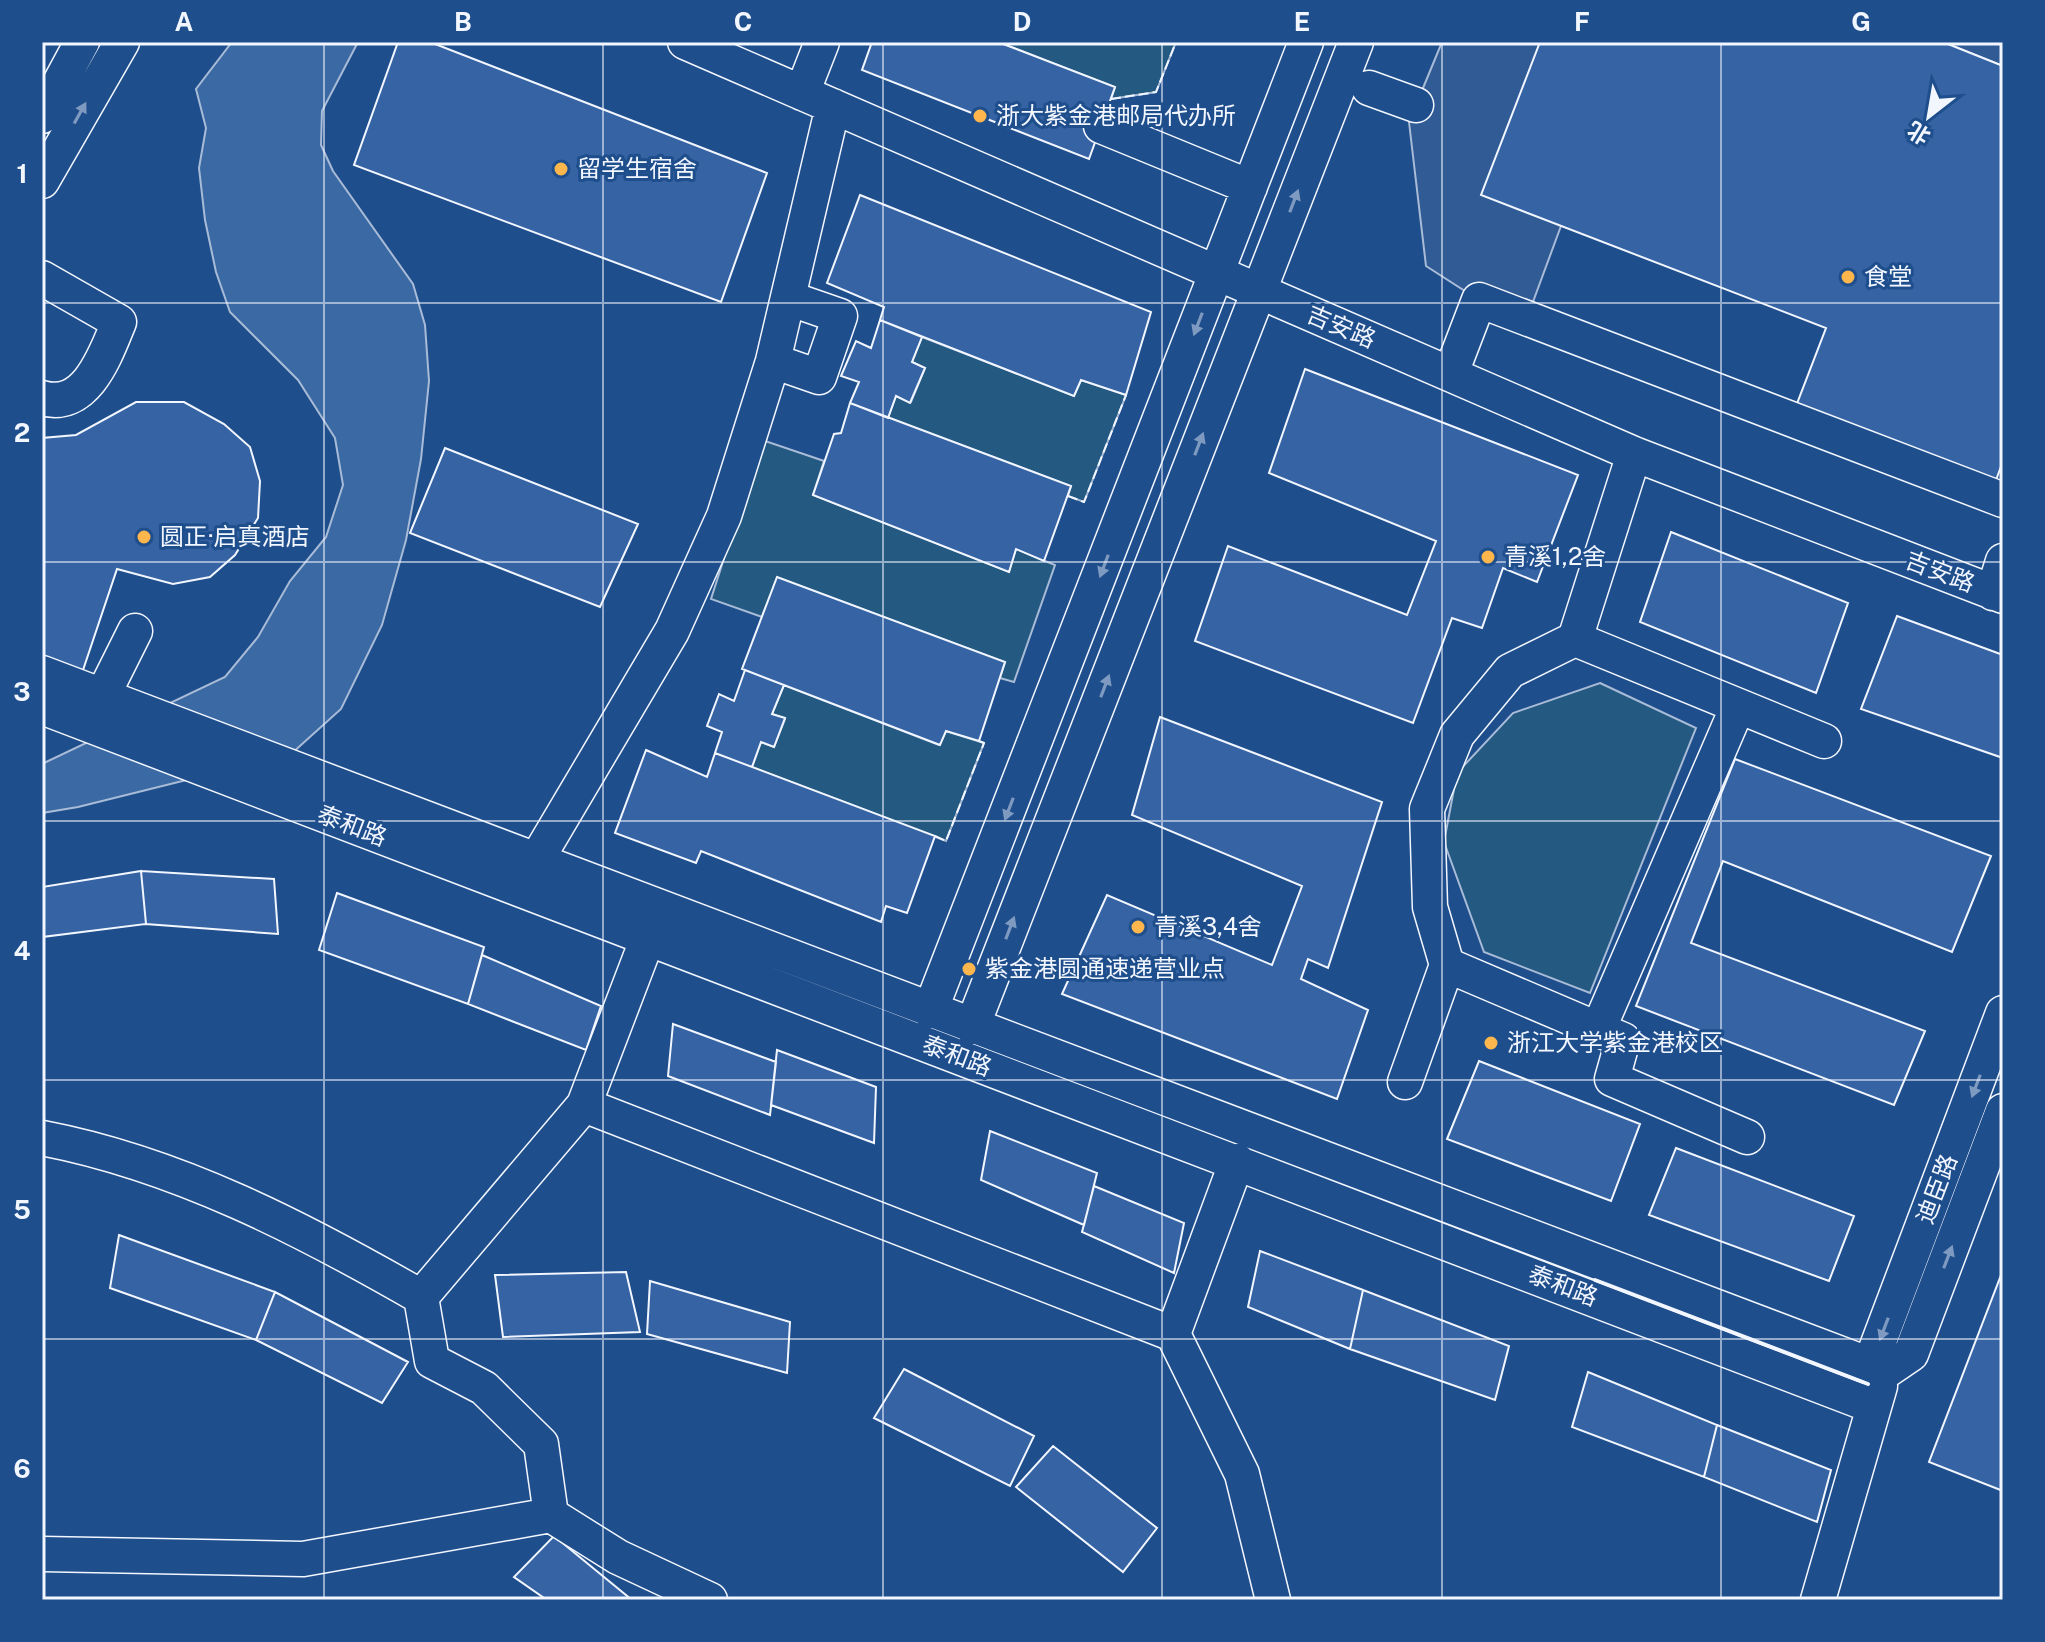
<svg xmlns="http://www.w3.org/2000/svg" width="2045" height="1642" font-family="'Public Sans','Noto Sans SC',sans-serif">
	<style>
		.green { fill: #245a82; stroke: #a8bbd7; stroke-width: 2 }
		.parking { fill: #305b95; stroke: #a8bbd7; stroke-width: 2 }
		.water { fill: #3b69a3; stroke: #a8bbd7; stroke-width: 2 }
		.building { fill: #3563a3; stroke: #f2f6ff; stroke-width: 2 }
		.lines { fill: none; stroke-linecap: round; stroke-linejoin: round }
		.minor-casing { stroke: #f2f6ff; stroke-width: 37 }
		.minor { stroke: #1f4e8c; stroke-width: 34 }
		.fence { stroke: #f2f6ff; stroke-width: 2; stroke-dasharray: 10 4; stroke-linecap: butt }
		.wall { stroke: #f2f6ff; stroke-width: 4 }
		.oneway { fill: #7e9ac0 }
		.grid { fill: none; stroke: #f2f6ff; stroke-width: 2; stroke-opacity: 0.55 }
		.poi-dot { fill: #ffb74d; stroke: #1f4e8c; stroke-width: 3 }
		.labels { text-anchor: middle; stroke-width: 6; stroke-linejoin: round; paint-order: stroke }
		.poi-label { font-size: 24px; fill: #f2f6ff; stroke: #1f4e8c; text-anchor: start }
		.street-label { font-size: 24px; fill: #f2f6ff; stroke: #1f4e8c }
		.neatline { fill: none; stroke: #f2f6ff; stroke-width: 3 }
		.grid-label { font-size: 26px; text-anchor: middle; font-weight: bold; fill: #f2f6ff }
	</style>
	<rect width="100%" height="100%" fill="#1f4e8c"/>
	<path class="green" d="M 998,42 L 1176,42 L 1156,92 L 1111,99 L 1115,87 Z
		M 922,337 L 1074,396 L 1081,380 L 1126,395 L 1084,502 L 1068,496 L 1071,486 L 888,418 L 896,396 L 911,402 L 925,368 L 912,362 Z
		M 762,440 L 824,461 L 813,495 L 1009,572 L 1016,549 L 1055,565 L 1014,682 L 1000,678 L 1005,662 L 778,578 L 762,617 L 711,599 Z
		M 1600,683 L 1696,728 L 1590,993 L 1484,952 L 1444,842 L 1457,773 L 1513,713 Z
		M 784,685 L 939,745 L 946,731 L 984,743 L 946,841 L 752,767 L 761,742 L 774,747 L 785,719 L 772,714 Z"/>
	<path class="parking" d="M 1442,42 L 1540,42 L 1561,226 L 1527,318 L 1479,300 L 1426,266 L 1409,122 Z
		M 1943,42 L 2003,42 L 2003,66 Z"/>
	<path class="water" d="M 232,42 L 358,42 L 322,111 L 321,145 L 333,171 L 413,284 L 425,325 L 429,381 L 421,459 L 406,540 L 382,625 L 341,709 L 291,754 L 78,807 L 42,813 L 42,764 L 225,677 L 258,637 L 290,581 L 326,537 L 343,485 L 335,438 L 298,380 L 230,312 L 216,272 L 205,220 L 199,168 L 206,128 L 196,89 Z"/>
	<path class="building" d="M 398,42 L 430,42 L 767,173 L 721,302 L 354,165 Z
		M 872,42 L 998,42 L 1115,87 L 1089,159 L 862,70 Z
		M 1540,42 L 1943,42 L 2003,66 L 2003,461 L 1992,491 L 1793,414 L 1826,328 L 1481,195 Z
		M 860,195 L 1151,312 L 1126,395 L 1081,380 L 1074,396 L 880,320 L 884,307 L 827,283 Z
		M 880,320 L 922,337 L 912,362 L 925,368 L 910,403 L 896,396 L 888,418 L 850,403 L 859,382 L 841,376 L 856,341 L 871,348 Z
		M 1305,369 L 1578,475 L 1537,582 L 1503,568 L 1482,628 L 1452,618 L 1413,723 L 1195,641 L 1228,546 L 1407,615 L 1436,541 L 1269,473 Z
		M 136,402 L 184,402 L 224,424 L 250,447 L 260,481 L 258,518 L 235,555 L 210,577 L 173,584 L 117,569 L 80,679 L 42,664 L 42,438 L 76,435 Z
		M 850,403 L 1071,486 L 1044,561 L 1016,549 L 1009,572 L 813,495 L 834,434 L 841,433 Z
		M 445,448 L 638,524 L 600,607 L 410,533 Z
		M 1671,532 L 1848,603 L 1816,693 L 1640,622 Z
		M 777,577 L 1005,662 L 979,741 L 946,731 L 940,745 L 742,669 Z
		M 1897,616 L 2003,655 L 2003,758 L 1861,709 Z
		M 745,670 L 784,685 L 772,714 L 785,718 L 774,747 L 761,742 L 752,767 L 715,753 L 722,732 L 707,726 L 719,694 L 734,701 Z
		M 1160,717 L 1382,802 L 1328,968 L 1308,959 L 1301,979 L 1368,1010 L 1337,1099 L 1062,994 L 1107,895 L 1272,965 L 1302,886 L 1132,815 Z
		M 646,750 L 707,777 L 715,753 L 935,836 L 907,913 L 886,906 L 881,922 L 701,851 L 696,863 L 615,833 Z
		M 1735,759 L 1991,856 L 1952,952 L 1723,861 L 1691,943 L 1925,1031 L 1894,1105 L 1636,1006 Z
		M 141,871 L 274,879 L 278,934 L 146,924 Z
		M 141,871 L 146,924 L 42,937 L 42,887 Z
		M 337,893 L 484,947 L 468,1004 L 319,950 Z
		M 482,955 L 601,1006 L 586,1050 L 468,1004 Z
		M 673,1024 L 776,1062 L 770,1115 L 668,1076 Z
		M 777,1050 L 876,1087 L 874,1143 L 771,1105 Z
		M 1479,1061 L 1640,1124 L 1611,1201 L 1447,1139 Z
		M 990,1131 L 1097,1173 L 1084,1225 L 981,1180 Z
		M 1676,1148 L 1854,1216 L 1829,1281 L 1649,1215 Z
		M 1094,1186 L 1184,1223 L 1174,1273 L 1082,1232 Z
		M 119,1235 L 275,1292 L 256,1340 L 110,1288 Z
		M 1260,1251 L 1363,1290 L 1350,1349 L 1248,1307 Z
		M 2003,1270 L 2003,1491 L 1929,1462 Z
		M 626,1272 L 640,1332 L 503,1337 L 495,1275 Z
		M 650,1281 L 790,1322 L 787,1373 L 647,1334 Z
		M 1363,1290 L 1509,1346 L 1495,1400 L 1350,1349 Z
		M 275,1292 L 408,1362 L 382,1403 L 256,1340 Z
		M 904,1369 L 1034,1436 L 1010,1486 L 874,1418 Z
		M 1588,1372 L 1717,1425 L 1704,1477 L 1572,1427 Z
		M 1717,1425 L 1831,1470 L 1817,1522 L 1704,1477 Z
		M 1053,1446 L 1157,1528 L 1123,1572 L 1016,1487 Z
		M 554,1536 L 632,1600 L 547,1600 L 514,1577 Z"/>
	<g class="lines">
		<defs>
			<path id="minor" d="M 685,42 L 1634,454 L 2003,596
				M 1369,88 L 1416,105
				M 802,93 L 822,42
				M 42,116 L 82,42
				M 1101,126 L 1250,187
				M 42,181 L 122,42
				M 42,278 L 119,322 C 106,353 87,411 42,398
				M 773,361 L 819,377 L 840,316 L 788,298
				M 1451,373 L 1479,300 L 2003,500
				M 1993,593 L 2003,561
				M 1575,639 L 1824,741
				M 42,673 L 1886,1371
				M 102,697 L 135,631
				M 42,707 L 1873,1406
				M 537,859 L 672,631 L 724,516 L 773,361 L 833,106
				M 1447,965 L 1623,1040 L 1612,1079 L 1747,1137
				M 930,1011 L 1306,42
				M 972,1027 L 1356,42
				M 1598,1030 L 1738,706
				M 1405,1082 L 1447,965 L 1430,907 L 1427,809 L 1457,735 L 1510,671 L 1575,639 L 1634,454
				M 584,1105 L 1173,1334 L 1242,1474 L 1273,1600
				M 42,1138 C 178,1164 303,1229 421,1297 L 584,1105 L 647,940
				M 421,1297 L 432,1361 L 484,1388 L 541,1444 L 551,1515
				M 1173,1334 L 1237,1161
				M 1870,1365 L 2003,1013
				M 1886,1371 L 1911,1354 L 2003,1111
				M 42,1554 L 303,1559 L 551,1515 L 618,1557 L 710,1600
				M 1818,1600 L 1880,1386"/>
		</defs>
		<use href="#minor" class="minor-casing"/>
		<use href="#minor" class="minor"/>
		<path class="fence" d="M 1111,99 L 1156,92 L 1176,42
			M 1068,496 L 1084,502 L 1126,395
			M 935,836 L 946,841 L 984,743 L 979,741"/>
		<path class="wall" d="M 1595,1280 L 1868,1384"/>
	</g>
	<defs><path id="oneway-solid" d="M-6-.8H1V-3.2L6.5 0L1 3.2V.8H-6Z" transform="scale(2)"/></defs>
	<g class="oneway">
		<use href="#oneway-solid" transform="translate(80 113) rotate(-61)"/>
		<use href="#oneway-solid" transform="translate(1294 201) rotate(-69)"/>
		<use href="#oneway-solid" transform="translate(1198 324) rotate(111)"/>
		<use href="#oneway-solid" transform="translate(1199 444) rotate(-69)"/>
		<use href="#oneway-solid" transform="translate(1104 566) rotate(111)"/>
		<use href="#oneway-solid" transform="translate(1105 686) rotate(-69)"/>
		<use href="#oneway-solid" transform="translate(1009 809) rotate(111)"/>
		<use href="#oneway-solid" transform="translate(1010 928) rotate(-69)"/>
		<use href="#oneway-solid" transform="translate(1976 1086) rotate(111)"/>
		<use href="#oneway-solid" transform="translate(1948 1257) rotate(-69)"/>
		<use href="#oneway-solid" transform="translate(1884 1329) rotate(111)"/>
	</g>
	<path class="grid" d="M 324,42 L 324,1600M 603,42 L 603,1600M 883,42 L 883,1600M 1162,42 L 1162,1600M 1442,42 L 1442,1600M 1721,42 L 1721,1600M 42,303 L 2003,303M 42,562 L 2003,562M 42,821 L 2003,821M 42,1080 L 2003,1080M 42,1339 L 2003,1339"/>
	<g class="poi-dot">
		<circle cx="980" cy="116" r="8"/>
		<circle cx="561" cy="169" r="8"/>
		<circle cx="1848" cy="277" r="8"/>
		<circle cx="144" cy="537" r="8"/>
		<circle cx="1488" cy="557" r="8"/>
		<circle cx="1138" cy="927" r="8"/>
		<circle cx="969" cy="969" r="8"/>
		<circle cx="1491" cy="1043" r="8"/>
	</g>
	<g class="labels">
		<g class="poi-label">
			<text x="996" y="124">浙大紫金港邮局代办所</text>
			<text x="577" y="177">留学生宿舍</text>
			<text x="1864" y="285">食堂</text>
			<text x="160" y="545">圆正·启真酒店</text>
			<text x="1504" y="565">青溪1,2舍</text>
			<text x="1154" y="935">青溪3,4舍</text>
			<text x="985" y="977">紫金港圆通速递营业点</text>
			<text x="1507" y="1051">浙江大学紫金港校区</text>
		</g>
		<g class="street-label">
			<text transform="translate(1341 327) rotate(23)" y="8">吉安路</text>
			<text transform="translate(1940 572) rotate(21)" y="8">吉安路</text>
			<text transform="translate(352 826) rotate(21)" y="8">泰和路</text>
			<text transform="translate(957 1056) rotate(21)" y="8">泰和路</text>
			<text transform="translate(1937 1189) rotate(-69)" y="8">迪臣路</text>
			<text transform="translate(1563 1286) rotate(21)" y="8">泰和路</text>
		</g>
	</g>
	<rect width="2045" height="1642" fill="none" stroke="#1f4e8c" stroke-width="88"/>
	<g transform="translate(1929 116) rotate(211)" stroke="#1f4e8c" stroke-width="6" paint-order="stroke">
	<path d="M0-6L14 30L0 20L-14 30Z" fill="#f2f6ff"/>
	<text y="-12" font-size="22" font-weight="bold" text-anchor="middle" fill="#f2f6ff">北</text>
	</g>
	<rect x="44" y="44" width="1957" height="1554" class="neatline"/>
	<g class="grid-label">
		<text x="184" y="31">A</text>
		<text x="463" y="31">B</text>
		<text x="743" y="31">C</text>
		<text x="1022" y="31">D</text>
		<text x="1302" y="31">E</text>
		<text x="1582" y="31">F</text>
		<text x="1861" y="31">G</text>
		<text x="22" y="183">1</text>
		<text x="22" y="442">2</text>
		<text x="22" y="701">3</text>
		<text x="22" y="960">4</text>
		<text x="22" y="1219">5</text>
		<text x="22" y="1478">6</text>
	</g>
</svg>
